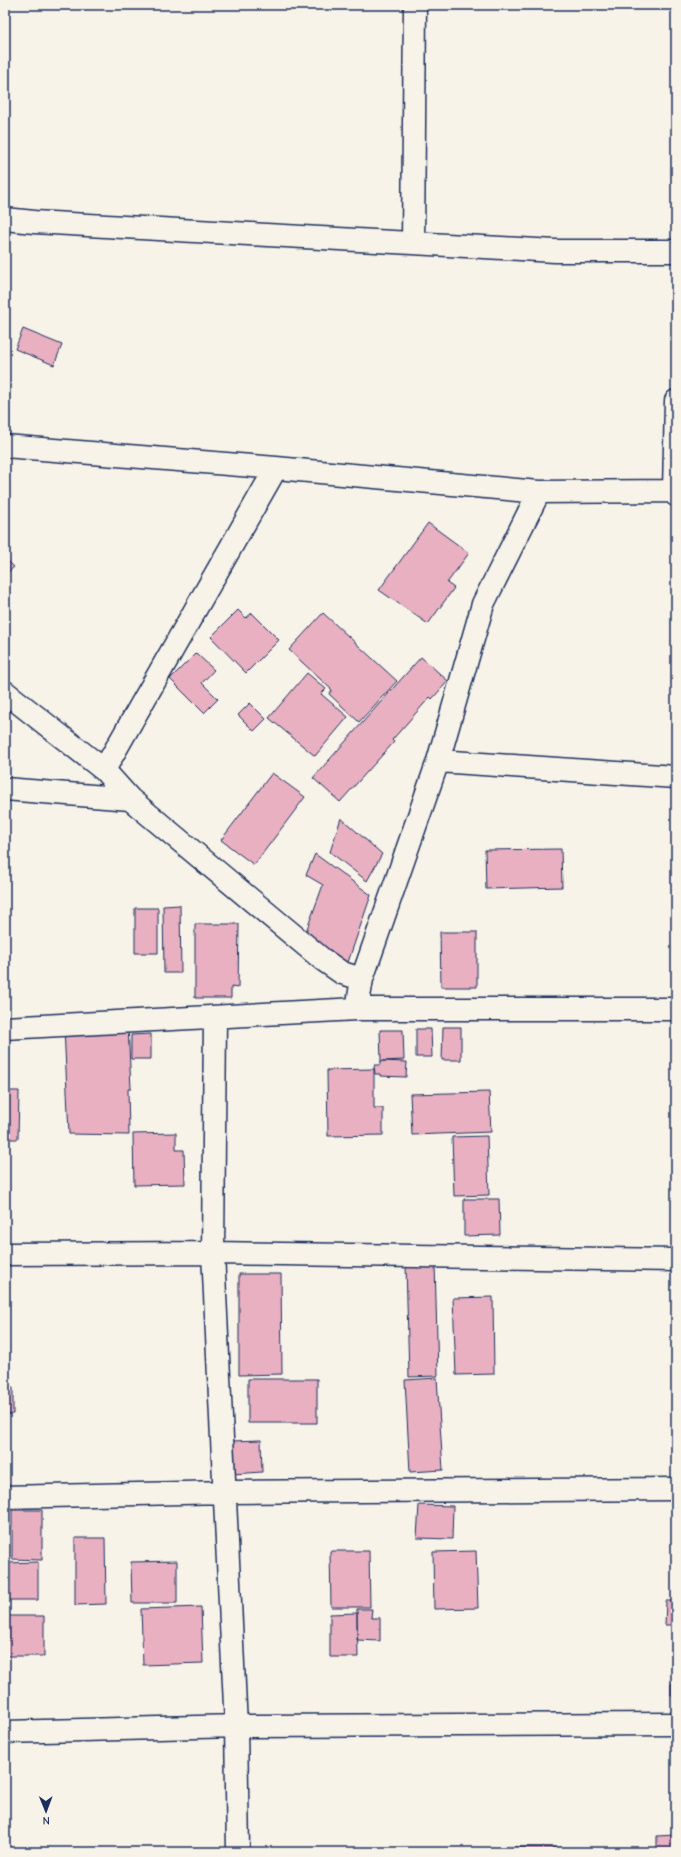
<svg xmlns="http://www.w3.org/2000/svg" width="681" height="1857" font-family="'Comic Neue',sans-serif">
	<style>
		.building { fill: #e9b0c2; stroke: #1b2f5e }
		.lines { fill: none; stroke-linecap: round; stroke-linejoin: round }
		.minor-casing { stroke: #1b2f5e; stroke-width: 25 }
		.minor { stroke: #f7f3e8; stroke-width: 22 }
	</style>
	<rect width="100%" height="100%" fill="#f7f3e8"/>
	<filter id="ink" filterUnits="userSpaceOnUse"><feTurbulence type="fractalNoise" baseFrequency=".025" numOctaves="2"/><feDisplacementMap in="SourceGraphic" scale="8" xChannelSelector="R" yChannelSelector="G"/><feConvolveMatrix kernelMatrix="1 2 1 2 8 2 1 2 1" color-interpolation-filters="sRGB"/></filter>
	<g filter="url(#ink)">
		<path class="building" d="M 23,329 L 62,345 L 54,365 L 15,349 Z
			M 428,523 L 469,553 L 447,583 L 454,588 L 428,624 L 379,590 Z
			M 5,558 L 14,567 L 5,575 Z
			M 238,610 L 246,618 L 252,613 L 279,640 L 246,673 L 211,637 Z
			M 323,613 L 397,681 L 359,722 L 329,694 L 332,690 L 289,650 Z
			M 196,653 L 214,670 L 202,683 L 218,699 L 204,713 L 170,679 Z
			M 421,657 L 448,681 L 432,699 L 430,697 L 392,740 L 394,742 L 340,802 L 313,778 Z
			M 307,673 L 326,689 L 321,694 L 348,717 L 315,756 L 269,718 Z
			M 250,703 L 266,719 L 254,731 L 238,715 Z
			M 272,773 L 305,797 L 254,865 L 221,840 Z
			M 341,818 L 382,854 L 367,881 L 330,852 Z
			M 561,849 L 562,887 L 486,889 L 485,850 Z
			M 315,854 L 371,895 L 346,968 L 304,937 L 323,885 L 306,875 Z
			M 180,905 L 181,973 L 164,973 L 163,906 Z
			M 135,908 L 158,908 L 158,953 L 135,953 Z
			M 195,924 L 239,924 L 238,988 L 231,987 L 231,998 L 195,998 Z
			M 440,932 L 477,932 L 477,987 L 441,987 Z
			M 128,1025 L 131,1089 L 128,1089 L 129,1135 L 69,1134 L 64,1028 Z
			M 443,1027 L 461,1027 L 461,1060 L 442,1060 Z
			M 416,1029 L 431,1029 L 432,1057 L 416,1057 Z
			M 380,1030 L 403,1030 L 404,1060 L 381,1061 Z
			M 151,1034 L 151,1059 L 131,1059 L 131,1035 Z
			M 381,1061 L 407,1062 L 406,1077 L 380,1076 L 380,1074 L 375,1074 L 374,1065 L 380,1065 Z
			M 374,1069 L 374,1108 L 383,1108 L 383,1135 L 328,1136 L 327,1070 Z
			M 5,1091 L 19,1091 L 18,1139 L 5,1139 Z
			M 489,1092 L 491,1132 L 412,1135 L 410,1094 Z
			M 176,1133 L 176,1150 L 184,1150 L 185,1184 L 134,1185 L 133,1134 Z
			M 487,1136 L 489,1195 L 454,1196 L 452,1137 Z
			M 464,1199 L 499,1199 L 500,1235 L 464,1236 Z
			M 435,1263 L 438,1376 L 409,1377 L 406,1264 Z
			M 239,1274 L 281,1274 L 282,1374 L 239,1375 Z
			M 493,1297 L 494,1374 L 456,1375 L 453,1298 Z
			M 437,1378 L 443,1470 L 410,1472 L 405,1380 Z
			M 248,1379 L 317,1379 L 317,1423 L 248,1423 Z
			M 5,1387 L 13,1387 L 13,1414 L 5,1415 Z
			M 261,1440 L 262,1472 L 233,1474 L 231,1441 Z
			M 419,1505 L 453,1506 L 452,1539 L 417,1538 Z
			M 12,1510 L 42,1510 L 42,1560 L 12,1559 Z
			M 75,1538 L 105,1538 L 106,1604 L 75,1605 Z
			M 330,1551 L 369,1551 L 370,1607 L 331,1607 Z
			M 476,1551 L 478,1608 L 434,1609 L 433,1552 Z
			M 177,1561 L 177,1603 L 132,1603 L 131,1562 Z
			M 38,1562 L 38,1600 L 5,1600 L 5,1563 Z
			M 666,1601 L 676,1601 L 676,1625 L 665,1625 Z
			M 201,1607 L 203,1663 L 143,1665 L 141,1609 Z
			M 357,1609 L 372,1609 L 371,1618 L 380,1618 L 380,1641 L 357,1640 Z
			M 357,1613 L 358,1657 L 330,1657 L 330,1614 Z
			M 5,1616 L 44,1616 L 44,1656 L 5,1656 Z
			M 676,1681 L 676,1695 L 671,1695 L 671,1684 Z
			M 676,1835 L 676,1852 L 650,1852 L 657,1847 L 657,1836 Z
			M 506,1847 L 572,1848 L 573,1852 L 506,1852 Z"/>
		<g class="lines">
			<defs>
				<path id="minor" d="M 5,219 L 34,222 L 555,251 L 676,251
					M 413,243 L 415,5
					M 676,401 L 674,491 L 676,495
					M 5,446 L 276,468 L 539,492 L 674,491
					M 5,692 L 104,770 L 130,799 L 322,959 L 342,973 L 362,979
					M 438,761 L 676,777
					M 104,770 L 276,468
					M 5,789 L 130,799
					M 357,1009 L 362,979 L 438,761 L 483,604 L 539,492
					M 215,1017 L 213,1253 L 236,1726 L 238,1852
					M 5,1028 L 357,1009 L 676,1009
					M 5,1254 L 213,1253 L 676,1260
					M 5,1497 L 226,1492 L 676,1489
					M 5,1732 L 236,1726 L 676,1724"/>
			</defs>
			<use href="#minor" class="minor-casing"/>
			<use href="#minor" class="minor"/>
		</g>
	</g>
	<rect width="681" height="1857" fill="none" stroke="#f7f3e8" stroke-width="20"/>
	<rect x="10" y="10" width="661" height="1837" fill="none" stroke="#1b2f5e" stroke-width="1.5" filter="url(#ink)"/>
	<g transform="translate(46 1811) rotate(179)" stroke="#f7f3e8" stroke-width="3" paint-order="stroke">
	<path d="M0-3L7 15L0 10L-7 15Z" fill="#1b2f5e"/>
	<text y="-6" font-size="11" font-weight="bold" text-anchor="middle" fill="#1b2f5e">N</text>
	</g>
</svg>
